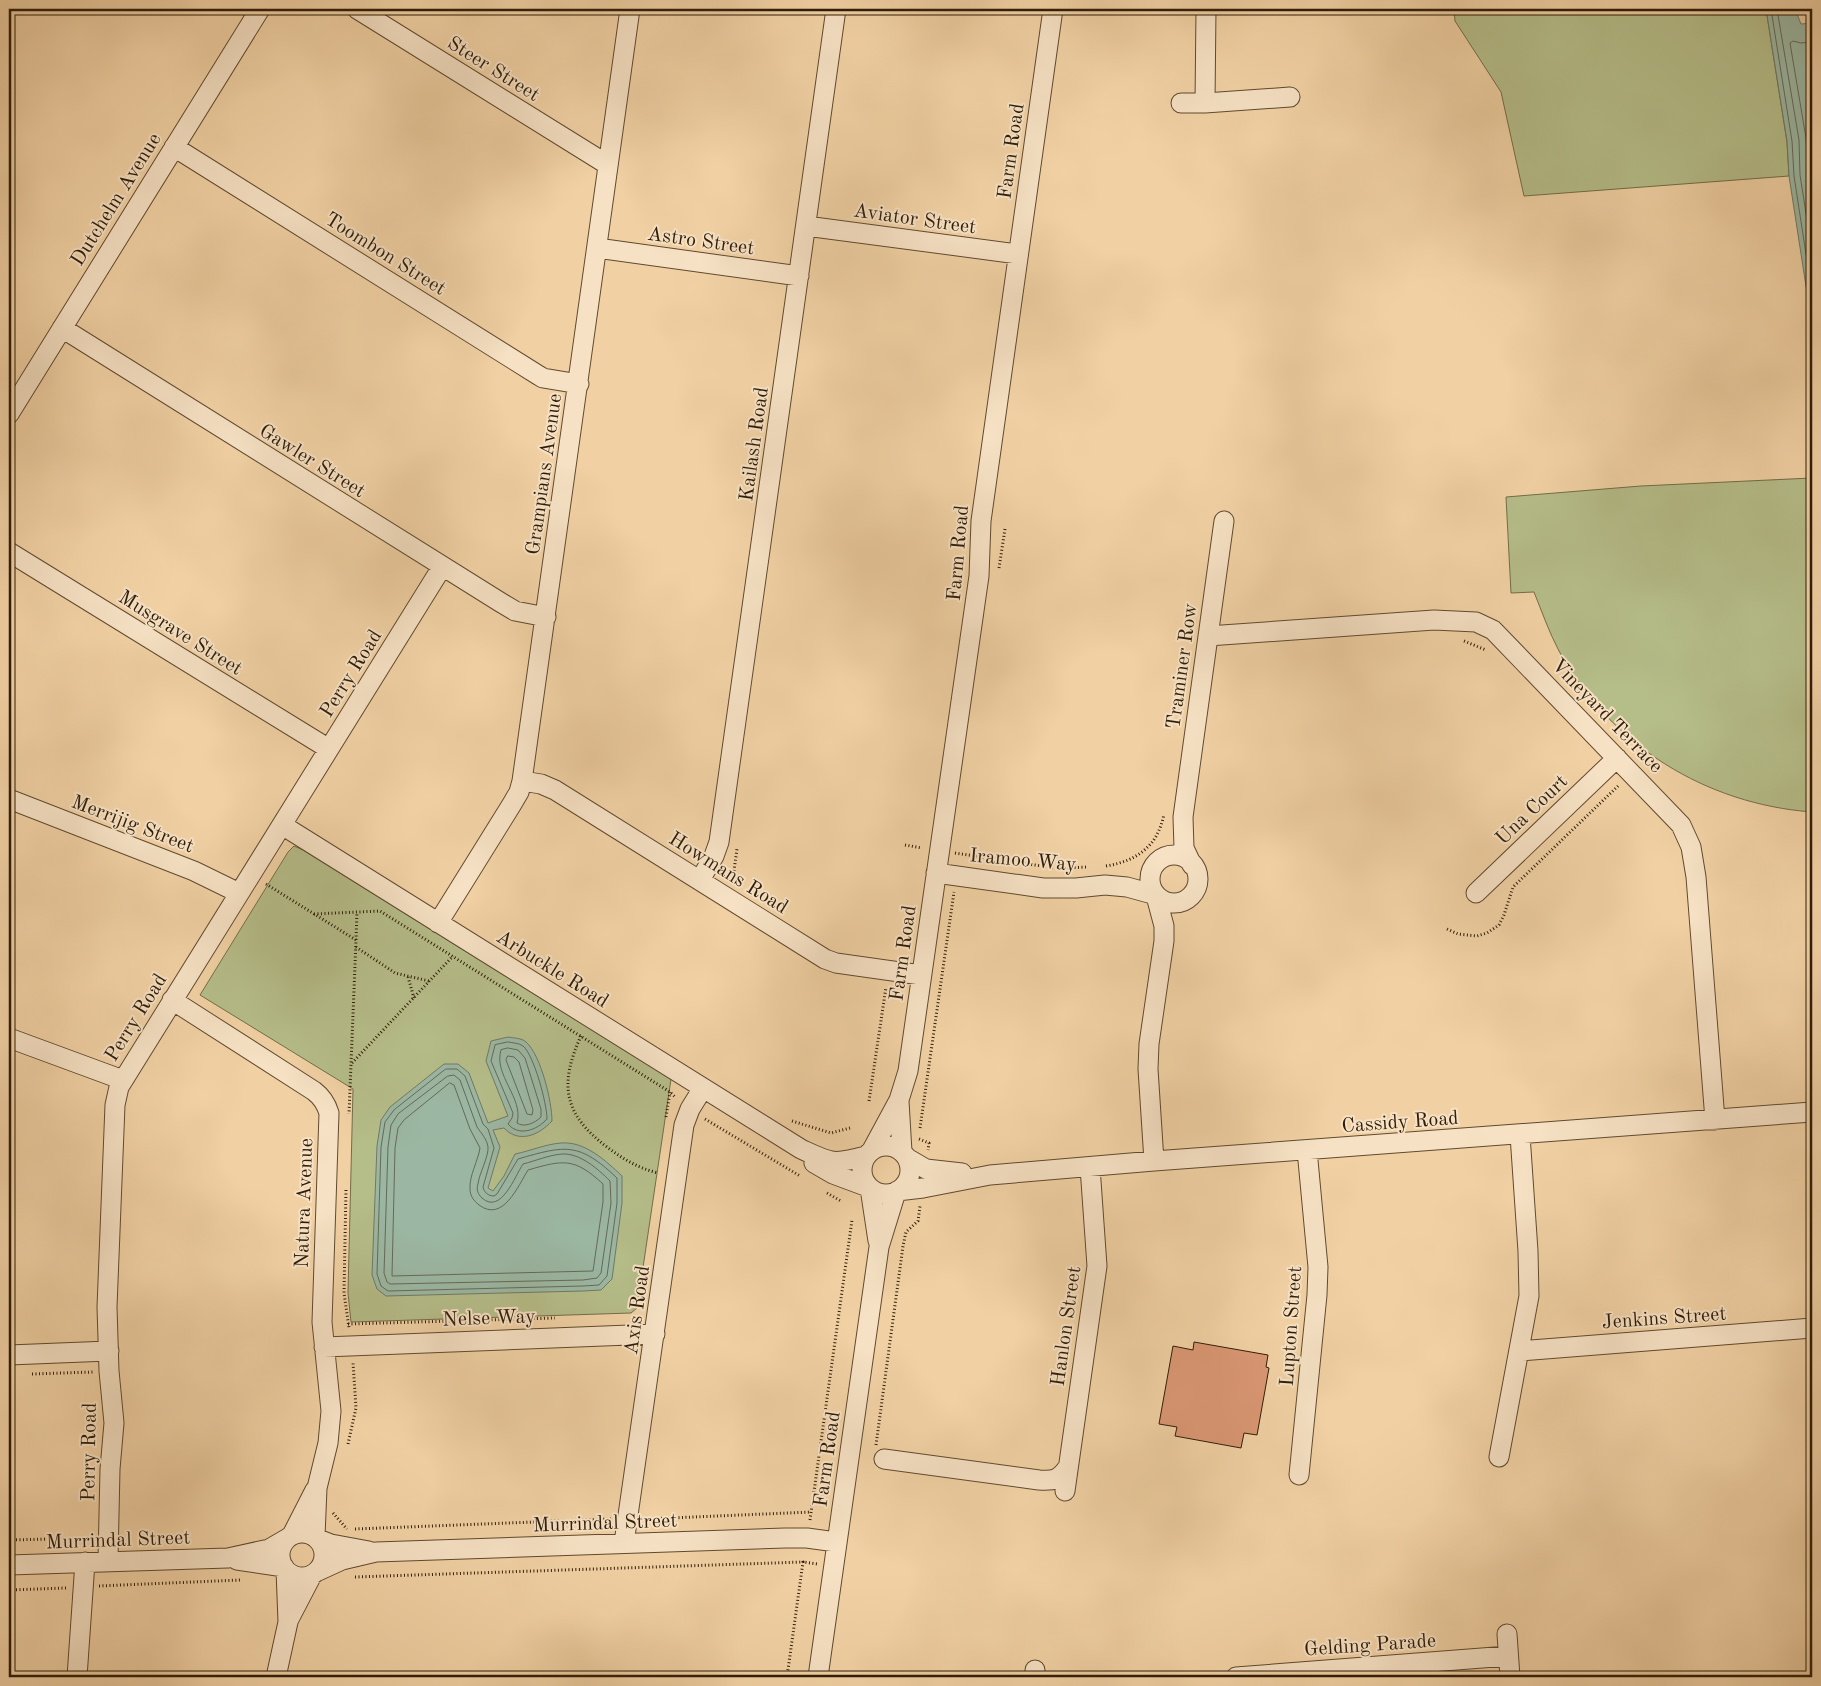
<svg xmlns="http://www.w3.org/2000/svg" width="1821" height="1686" font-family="'Old Standard TT',serif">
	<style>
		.green { fill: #b5bd89; stroke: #726d48 }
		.water { fill: #9bb7a3; stroke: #707965 }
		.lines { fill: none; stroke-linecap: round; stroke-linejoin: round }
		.shore { stroke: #656a56; stroke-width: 1 }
		.building { fill: #db9774; stroke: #2f1d08 }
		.minor-casing { stroke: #604a2f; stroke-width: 21 }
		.path { stroke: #2f1d08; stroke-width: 3; stroke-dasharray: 1 2.5; stroke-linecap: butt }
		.minor { stroke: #f6e1c4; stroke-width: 19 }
		.labels { text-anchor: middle; stroke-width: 4; stroke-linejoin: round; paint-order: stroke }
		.street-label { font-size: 20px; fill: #2f1d08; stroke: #f6e1c4 }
	</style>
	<rect width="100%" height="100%" fill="#f1d1a4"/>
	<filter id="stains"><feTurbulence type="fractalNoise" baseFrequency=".004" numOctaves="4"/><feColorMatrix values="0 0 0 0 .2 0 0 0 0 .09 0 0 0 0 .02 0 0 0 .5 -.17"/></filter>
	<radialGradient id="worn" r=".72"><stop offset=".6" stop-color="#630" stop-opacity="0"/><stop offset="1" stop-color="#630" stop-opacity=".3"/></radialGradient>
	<path class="green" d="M 1454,9 L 1766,9 L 1787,142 L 1789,176 L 1524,196 L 1501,92 L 1455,21 Z
		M 1812,478 L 1812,812 C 1706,804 1611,746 1559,651 C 1549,632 1542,612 1534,592 L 1511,593 L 1506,497 L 1641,486 Z
		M 294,846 L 303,850 L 671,1079 L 637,1308 L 631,1313 L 351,1322 L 348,1293 L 353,1089 L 200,995 L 288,852 Z"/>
	<path class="water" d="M 1766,9 L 1795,9 L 1801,24 L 1812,23 L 1812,325 L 1789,176 L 1787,141 Z
		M 508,1037 C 513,1038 522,1038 526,1042 C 541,1055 552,1102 552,1121 C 539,1135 519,1144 504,1128 L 493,1130 L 500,1147 L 488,1188 L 493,1191 L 504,1176 L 515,1154 C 530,1151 546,1144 561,1143 C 585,1141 606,1161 622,1176 L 622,1203 L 612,1279 L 601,1290 L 583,1291 L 386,1296 L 377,1289 L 372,1275 L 377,1146 L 381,1120 L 390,1107 L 444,1064 L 458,1064 L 469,1073 L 488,1123 L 508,1116 L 486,1061 L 491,1041 Z"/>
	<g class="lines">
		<path class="shore" d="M 1771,9 L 1792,141 L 1794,176 L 1812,293
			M 1777,9 L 1799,140 L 1800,175 L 1812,252
			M 1812,42 L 1801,43 L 1793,41 L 1790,43 L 1806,138 L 1808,174 L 1812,204
			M 508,1042 C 513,1043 519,1043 523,1046 C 534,1055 547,1104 547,1119 C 537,1130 519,1137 508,1124 L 512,1118 L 513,1113 L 491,1061 L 495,1045 Z
			M 508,1048 L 518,1050 L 525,1058 L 541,1109 L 541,1117 C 535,1123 524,1128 517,1123 C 524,1098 493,1075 501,1050 Z
			M 508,1056 L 514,1057 L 519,1062 L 533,1110 L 532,1115 L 527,1114 L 506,1060 Z
			M 446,1069 L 457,1069 L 465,1076 L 483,1124 L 488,1129 L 494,1148 L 483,1187 C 484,1192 488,1196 494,1196 L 497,1194 L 518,1159 C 566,1145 579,1142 617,1178 L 617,1203 L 607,1276 L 599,1285 L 583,1286 L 388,1291 L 381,1286 L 377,1274 L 381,1147 L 385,1122 L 394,1110 Z
			M 448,1076 L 454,1075 L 460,1080 L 477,1127 C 481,1133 487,1139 488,1147 C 489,1156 479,1174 478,1184 C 476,1190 478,1194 482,1198 C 501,1215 515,1176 523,1164 C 535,1161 549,1155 562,1154 C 580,1153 598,1169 610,1181 L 611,1203 L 601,1273 L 597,1278 L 583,1280 L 390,1284 L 387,1282 L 384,1273 L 388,1147 L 391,1125 L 398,1114 Z
			M 450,1083 L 454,1085 L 470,1129 L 480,1148 C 478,1161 469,1176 470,1189 C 470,1196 474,1201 479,1205 C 503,1223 518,1186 528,1170 C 563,1160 574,1157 603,1184 L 603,1202 L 593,1271 L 392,1276 L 395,1148 L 398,1128 L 404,1120 Z"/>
	</g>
	<path class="building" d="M 1194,1342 L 1268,1355 L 1266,1367 L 1269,1368 L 1257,1435 L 1244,1433 L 1241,1448 L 1175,1436 L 1177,1427 L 1159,1424 L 1173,1346 L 1193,1350 Z"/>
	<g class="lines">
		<defs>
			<path id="minor" d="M 357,9 L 608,165
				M 1181,103 L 1205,103 L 1290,97
				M 1205,103 L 1206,9
				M 174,147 L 538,375 L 543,378 L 579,384
				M 806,226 L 1018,254
				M 597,248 L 799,276
				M 62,328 L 500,602 L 515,611 L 546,617
				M 9,414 L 260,9
				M 9,552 L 329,749
				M 1208,636 L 1434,620 L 1476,622 L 1493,630 L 1681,825 L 1691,847 L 1696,877 L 1715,1120
				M 522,781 L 541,784 L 555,790 L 825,959 L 836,963 L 921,975
				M 9,799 L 194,871 L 239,893
				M 282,825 L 801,1149 C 831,1163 833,1165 866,1156
				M1150 879a24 24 0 1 1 48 0a24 24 0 1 1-48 0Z
				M 1192,865 L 1184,848 L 1183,817 L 1224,521
				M 936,873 L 1043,888 L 1076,888 L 1105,885 L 1127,887 L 1156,895
				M 700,880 L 714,856 L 719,842 L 836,9
				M 1476,893 L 1617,758
				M 438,923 L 512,804 L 519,792 L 522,781 L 630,9
				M 172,1000 L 314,1091 C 322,1097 326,1103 329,1113 L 322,1322 L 331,1411 L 328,1443 L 317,1488 L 315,1537
				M 9,1038 L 123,1080
				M 899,1101 L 902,1152
				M862 1170a24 24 0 1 1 48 0a24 24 0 1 1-48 0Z
				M 872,1150 L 899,1100 L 908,1071 L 979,576 L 981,521 L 1053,9
				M 907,1158 L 926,1169 L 962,1173
				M 1154,1161 L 1148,1069 L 1149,1044 L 1164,941 L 1164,926 L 1156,896
				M 814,1163 L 833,1174 L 868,1187
				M 870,1188 L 878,1241
				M 897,1191 L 923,1188 L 990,1175 L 1154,1161 L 1812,1112
				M 324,1347 L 655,1334
				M 1519,1351 L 1812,1328
				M 9,1355 L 109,1351
				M 1499,1457 L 1529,1296 L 1528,1251 L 1520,1135
				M 884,1459 L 1039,1480 C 1054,1481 1059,1480 1068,1467
				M 1299,1475 L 1317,1295 L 1318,1267 L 1307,1150
				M 1065,1491 L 1097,1266 L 1090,1167
				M280 1555a22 22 0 1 1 44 0a22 22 0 1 1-44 0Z
				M 292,1535 L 315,1490
				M 318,1539 L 331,1544 L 369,1551
				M 624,1543 L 684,1125 L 690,1109 L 703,1088
				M 237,1560 L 284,1567
				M 108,1561 L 110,1469 L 114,1423 L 109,1371 L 107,1307 L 115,1105 L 119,1087 L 442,567
				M 9,1565 L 228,1558 L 269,1549 L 288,1538
				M 318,1571 L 342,1560 L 376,1552 L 785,1538 L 807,1538 L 836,1542
				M 288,1621 L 312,1575
				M 1507,1634 L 1510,1677
				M 1035,1670 L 1035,1677
				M 77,1677 L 85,1562
				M 276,1677 L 288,1622 L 286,1570
				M 818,1677 L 879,1247 L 896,1192
				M 1236,1677 L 1508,1656"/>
		</defs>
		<use href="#minor" class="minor-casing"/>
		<path class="path" d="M 999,568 L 1005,529
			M 1464,641 L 1486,650
			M 905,845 L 922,848
			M 955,853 L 1055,868
			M 1106,866 C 1137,861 1158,846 1164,814
			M 1064,868 L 1088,867
			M 733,878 L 737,849
			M 266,884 L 356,940 L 349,1114
			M 314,914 L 380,911 L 670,1092 L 676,1098
			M 1447,929 L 1458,934 L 1477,936 L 1487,933 L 1499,925 L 1504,915 L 1513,887 L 1618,786
			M 356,940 L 357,912
			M 356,947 L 395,973 L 429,981
			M 408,977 L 414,998
			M 581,1036 C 559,1084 563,1114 607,1147 C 623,1159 638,1168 658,1173
			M 352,1063 L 453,956
			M 869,1101 L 886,987
			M 666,1117 L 670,1092
			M 705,1119 L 800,1176
			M 792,1121 L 831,1133 L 850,1128
			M 920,1128 L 954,892
			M 919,1139 L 929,1143 L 928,1150
			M 346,1190 L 344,1293 L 349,1328
			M 827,1193 L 841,1201
			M 348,1324 L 555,1318
			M 32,1374 L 93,1372
			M 348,1444 L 356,1408 L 353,1362
			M 876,1445 L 903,1246 L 906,1232 L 918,1221 L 920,1206
			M 333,1513 L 347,1529
			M 647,1519 L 811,1512
			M 810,1520 L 852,1220
			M 355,1529 L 611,1519
			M 9,1540 L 91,1538
			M 803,1561 L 803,1562 L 817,1564
			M 355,1577 L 803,1562 L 787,1677
			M 99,1586 L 240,1580
			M 9,1590 L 66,1588"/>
		<use href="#minor" class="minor"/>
	</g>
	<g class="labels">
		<g class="street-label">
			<text transform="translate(494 68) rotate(32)" y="7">Steer Street</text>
			<text transform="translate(1010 151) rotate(-82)" y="7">Farm Road</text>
			<text transform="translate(115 199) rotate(-58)" y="7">Dutchelm Avenue</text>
			<text transform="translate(915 218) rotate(8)" y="7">Aviator Street</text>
			<text transform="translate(701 240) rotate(8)" y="7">Astro Street</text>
			<text transform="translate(386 253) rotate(32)" y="7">Toombon Street</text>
			<text transform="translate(753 444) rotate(-82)" y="7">Kailash Road</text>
			<text transform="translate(313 460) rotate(32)" y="7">Gawler Street</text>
			<text transform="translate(543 474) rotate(-82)" y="7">Grampians Avenue</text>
			<text transform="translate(957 553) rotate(-85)" y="7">Farm Road</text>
			<text transform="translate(181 632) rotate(32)" y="7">Musgrave Street</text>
			<text transform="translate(1181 666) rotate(-82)" y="7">Traminer Row</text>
			<text transform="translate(350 673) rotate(-58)" y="7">Perry Road</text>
			<text transform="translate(1608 715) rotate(46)" y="7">Vineyard Terrace</text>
			<text transform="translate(1531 809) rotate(-44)" y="7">Una Court</text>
			<text transform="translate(133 823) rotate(21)" y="7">Merrijig Street</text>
			<text transform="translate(1023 859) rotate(5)" y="7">Iramoo Way</text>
			<text transform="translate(729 872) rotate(32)" y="7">Howmans Road</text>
			<text transform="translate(902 953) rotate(-82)" y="7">Farm Road</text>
			<text transform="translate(553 968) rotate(32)" y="7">Arbuckle Road</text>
			<text transform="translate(135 1017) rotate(-58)" y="7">Perry Road</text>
			<text transform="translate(1400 1121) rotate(-4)" y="7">Cassidy Road</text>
			<text transform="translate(303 1203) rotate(-88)" y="7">Natura Avenue</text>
			<text transform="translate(636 1310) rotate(-82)" y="7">Axis Road</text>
			<text transform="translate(489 1317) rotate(-2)" y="7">Nelse Way</text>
			<text transform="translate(1664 1317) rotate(-4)" y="7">Jenkins Street</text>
			<text transform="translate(1065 1326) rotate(-82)" y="7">Hanlon Street</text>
			<text transform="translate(1290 1326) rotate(-86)" y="7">Lupton Street</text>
			<text transform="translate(88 1452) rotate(-89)" y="7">Perry Road</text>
			<text transform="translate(826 1459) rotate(-82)" y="7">Farm Road</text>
			<text transform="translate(605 1522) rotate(-2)" y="7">Murrindal Street</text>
			<text transform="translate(118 1539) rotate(-2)" y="7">Murrindal Street</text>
			<text transform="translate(1370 1644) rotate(-4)" y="7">Gelding Parade</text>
		</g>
	</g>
	<rect width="1821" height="1686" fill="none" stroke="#f1d1a4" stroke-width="30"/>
	<rect x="10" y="10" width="1801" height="1666" fill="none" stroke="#2f1d08" stroke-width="2.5"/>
	<rect x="15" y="15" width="1791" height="1656" fill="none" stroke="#2f1d08"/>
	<rect width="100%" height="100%" filter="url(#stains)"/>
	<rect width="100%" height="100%" fill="url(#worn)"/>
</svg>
